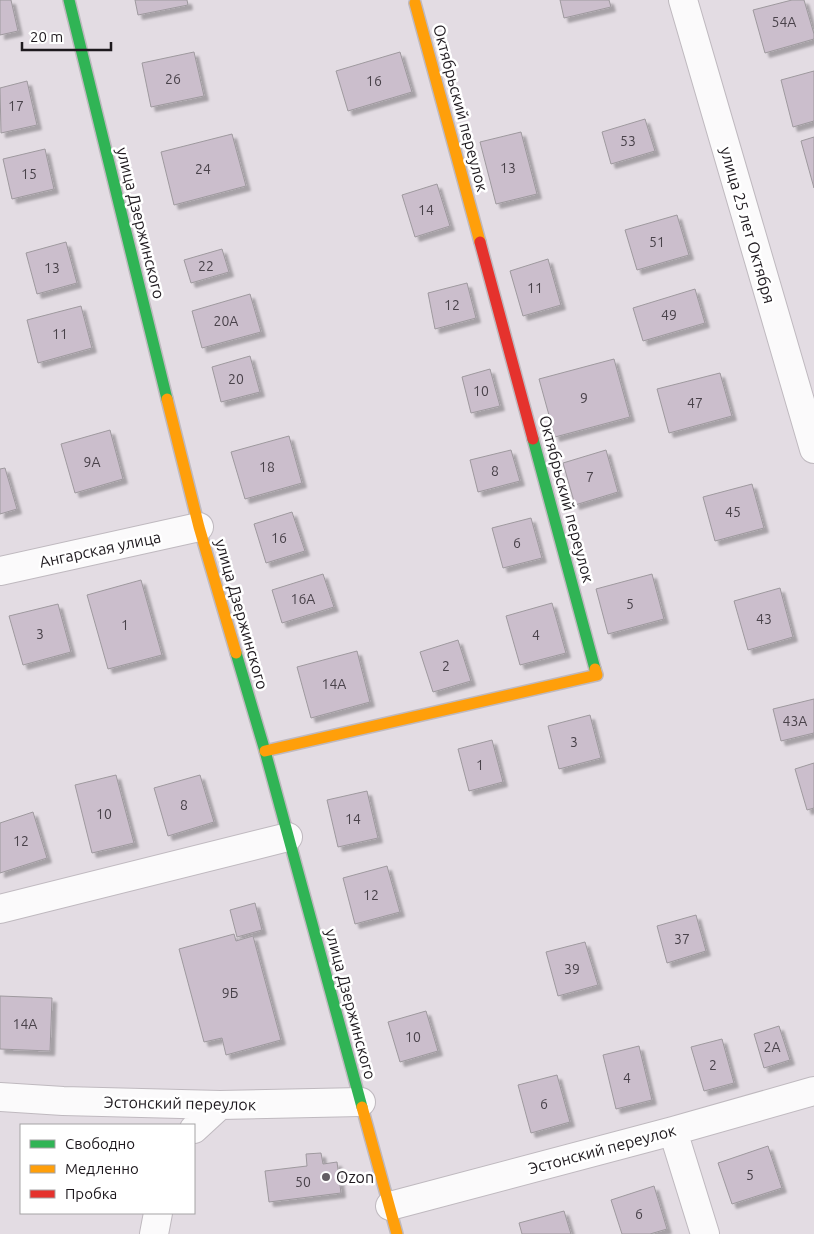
<svg xmlns="http://www.w3.org/2000/svg" width="814" height="1234" font-family="Ubuntu,sans-serif">
	<style>
		.building { fill: #cbbecc; stroke: #9e999e; filter: url(#shadow) }
		.lines { fill: none; stroke-linecap: round; stroke-linejoin: round }
		.street-casing { stroke: #bfb9bf; stroke-width: 30 }
		.fast-casing { stroke: #bfb9bf; stroke-width: 14 }
		.slow-casing { stroke: #bfb9bf; stroke-width: 14 }
		.jam-casing { stroke: #bfb9bf; stroke-width: 14 }
		.street { stroke: #fbfafb; stroke-width: 28 }
		.fast { stroke: #30b455; stroke-width: 11 }
		.slow { stroke: #ff9f0a; stroke-width: 11 }
		.jam { stroke: #e5322d; stroke-width: 11 }
		.poi-dot { fill: #635d63; stroke: #fff; stroke-width: 2 }
		.labels { text-anchor: middle; stroke-width: 5; stroke-linejoin: round; paint-order: stroke }
		.number-label { font-size: 14px; fill: #49424a }
		.street-label { font-size: 16px; fill: #1e191e; stroke: #fff }
		.poi-label { font-size: 16px; fill: #1e191e; stroke: #fff; text-anchor: start }
	</style>
	<defs>
		<filter id="shadow"><feDropShadow dx="4.5" dy="4.5" stdDeviation="1" flood-color="#0004"/></filter>
	</defs>
	<rect width="100%" height="100%" fill="#e3dce3"/>
	<path class="building" d="M 0,0 L 11,0 L 18,31 L 0,35 Z
		M 135,0 L 187,0 L 188,5 L 138,15 Z
		M 560,0 L 609,0 L 611,7 L 564,18 Z
		M 792,0 L 804,0 L 814,34 L 814,39 L 765,53 L 753,10 Z
		M 194,52 L 204,96 L 151,107 L 142,63 Z
		M 400,52 L 412,92 L 348,111 L 336,71 Z
		M 814,71 L 814,121 L 793,127 L 781,80 Z
		M 27,81 L 37,125 L 1,133 L 0,88 Z
		M 645,119 L 655,151 L 611,164 L 602,132 Z
		M 521,132 L 537,194 L 496,204 L 480,142 Z
		M 232,134 L 246,186 L 174,205 L 161,152 Z
		M 814,137 L 814,188 L 801,141 Z
		M 45,149 L 54,189 L 12,199 L 3,159 Z
		M 437,184 L 450,226 L 415,237 L 402,195 Z
		M 677,215 L 689,255 L 637,270 L 625,230 Z
		M 66,242 L 77,283 L 37,294 L 26,253 Z
		M 222,249 L 229,272 L 191,283 L 184,260 Z
		M 548,259 L 561,305 L 523,316 L 510,271 Z
		M 467,283 L 476,318 L 435,329 L 428,293 Z
		M 695,289 L 705,323 L 643,341 L 633,308 Z
		M 250,294 L 261,332 L 202,348 L 192,311 Z
		M 81,306 L 92,348 L 38,363 L 27,320 Z
		M 250,356 L 260,392 L 221,402 L 212,367 Z
		M 614,359 L 630,417 L 555,437 L 539,379 Z
		M 490,369 L 500,406 L 471,413 L 462,377 Z
		M 720,373 L 732,416 L 669,433 L 657,389 Z
		M 110,430 L 123,479 L 75,493 L 61,444 Z
		M 289,436 L 302,483 L 245,499 L 231,452 Z
		M 511,450 L 520,481 L 478,492 L 470,460 Z
		M 606,450 L 618,492 L 575,505 L 563,463 Z
		M 5,468 L 17,509 L 0,514 L 0,469 Z
		M 752,484 L 764,528 L 715,541 L 703,497 Z
		M 292,512 L 305,551 L 266,563 L 254,524 Z
		M 531,518 L 542,558 L 503,568 L 492,528 Z
		M 323,574 L 334,607 L 282,623 L 272,590 Z
		M 652,574 L 664,619 L 608,634 L 596,589 Z
		M 141,580 L 162,655 L 108,669 L 87,595 Z
		M 780,588 L 793,637 L 748,650 L 734,601 Z
		M 552,603 L 566,653 L 520,665 L 506,616 Z
		M 58,604 L 71,652 L 23,665 L 9,616 Z
		M 458,640 L 471,681 L 433,692 L 420,652 Z
		M 357,651 L 370,702 L 311,718 L 297,667 Z
		M 814,699 L 814,733 L 781,741 L 773,709 Z
		M 590,715 L 601,758 L 559,769 L 548,726 Z
		M 492,740 L 503,782 L 469,791 L 458,749 Z
		M 814,763 L 814,808 L 807,810 L 795,769 Z
		M 116,775 L 134,843 L 92,853 L 75,785 Z
		M 200,775 L 214,822 L 168,836 L 154,788 Z
		M 367,791 L 378,838 L 338,847 L 327,800 Z
		M 33,812 L 47,858 L 0,873 L 0,823 Z
		M 387,866 L 400,912 L 355,924 L 343,878 Z
		M 255,903 L 262,930 L 237,937 L 230,910 Z
		M 696,915 L 706,951 L 667,963 L 657,926 Z
		M 234,934 L 236,941 L 253,936 L 281,1040 L 226,1055 L 222,1038 L 204,1042 L 179,949 Z
		M 585,942 L 598,985 L 558,996 L 546,952 Z
		M 0,996 L 52,998 L 50,1051 L 0,1049 Z
		M 426,1011 L 438,1051 L 400,1062 L 388,1022 Z
		M 779,1026 L 790,1060 L 764,1068 L 754,1034 Z
		M 722,1039 L 734,1083 L 704,1091 L 691,1047 Z
		M 639,1046 L 652,1100 L 616,1109 L 603,1055 Z
		M 557,1075 L 570,1122 L 531,1133 L 518,1085 Z
		M 768,1146 L 782,1188 L 732,1204 L 718,1163 Z
		M 321,1153 L 323,1164 L 337,1162 L 341,1193 L 269,1202 L 265,1171 L 307,1166 L 306,1154 Z
		M 654,1186 L 667,1229 L 650,1234 L 622,1234 L 611,1200 Z
		M 564,1211 L 571,1234 L 522,1234 L 519,1223 Z"/>
	<g class="lines">
		<defs>
			<path id="street" d="M 683,0 L 814,449
				M 0,571 L 199,527
				M 0,909 L 288,837
				M 0,1097 L 63,1101 L 220,1105 L 361,1102
				M 194,1129 L 220,1105
				M 673,1131 L 705,1234
				M 390,1206 L 673,1131 L 814,1091
				M 154,1234 L 158,1213"/>
			<path id="fast" d="M 69,0 L 167,399
				M 533,439 L 595,669
				M 236,653 L 265,751 L 362,1107"/>
			<path id="slow" d="M 415,3 L 480,242
				M 167,399 L 199,527 L 236,653
				M 265,751 L 597,675 L 595,669
				M 362,1107 L 397,1234"/>
			<path id="jam" d="M 480,242 L 533,439"/>
		</defs>
		<use href="#street" class="street-casing"/>
		<use href="#fast" class="fast-casing"/>
		<use href="#slow" class="slow-casing"/>
		<use href="#jam" class="jam-casing"/>
		<use href="#street" class="street"/>
		<use href="#fast" class="fast"/>
		<use href="#slow" class="slow"/>
		<use href="#jam" class="jam"/>
	</g>
	<circle class="poi-dot" cx="326" cy="1177" r="5"/>
	<g class="labels">
		<g class="number-label">
			<text x="784" y="27">54А</text>
			<text x="173" y="84">26</text>
			<text x="374" y="86">16</text>
			<text x="16" y="111">17</text>
			<text x="628" y="146">53</text>
			<text x="508" y="173">13</text>
			<text x="203" y="174">24</text>
			<text x="29" y="179">15</text>
			<text x="426" y="215">14</text>
			<text x="657" y="247">51</text>
			<text x="206" y="271">22</text>
			<text x="52" y="273">13</text>
			<text x="535" y="293">11</text>
			<text x="452" y="310">12</text>
			<text x="669" y="320">49</text>
			<text x="226" y="326">20А</text>
			<text x="60" y="339">11</text>
			<text x="236" y="384">20</text>
			<text x="481" y="396">10</text>
			<text x="584" y="403">9</text>
			<text x="695" y="408">47</text>
			<text x="92" y="467">9А</text>
			<text x="267" y="472">18</text>
			<text x="495" y="476">8</text>
			<text x="590" y="482">7</text>
			<text x="733" y="517">45</text>
			<text x="279" y="543">16</text>
			<text x="517" y="548">6</text>
			<text x="303" y="604">16А</text>
			<text x="630" y="609">5</text>
			<text x="764" y="624">43</text>
			<text x="125" y="630">1</text>
			<text x="40" y="639">3</text>
			<text x="536" y="640">4</text>
			<text x="446" y="671">2</text>
			<text x="334" y="689">14А</text>
			<text x="795" y="726">43А</text>
			<text x="574" y="747">3</text>
			<text x="480" y="770">1</text>
			<text x="184" y="810">8</text>
			<text x="104" y="819">10</text>
			<text x="353" y="824">14</text>
			<text x="21" y="846">12</text>
			<text x="371" y="900">12</text>
			<text x="682" y="944">37</text>
			<text x="572" y="974">39</text>
			<text x="230" y="998">9Б</text>
			<text x="25" y="1029">14А</text>
			<text x="413" y="1042">10</text>
			<text x="772" y="1052">2А</text>
			<text x="713" y="1070">2</text>
			<text x="627" y="1083">4</text>
			<text x="544" y="1109">6</text>
			<text x="750" y="1180">5</text>
			<text x="303" y="1187">50</text>
			<text x="639" y="1219">6</text>
		</g>
		<g class="street-label">
			<text transform="translate(461 108) rotate(75)" y="6">Октябрьский переулок</text>
			<text transform="translate(141 223) rotate(76)" y="6">улица Дзержинского</text>
			<text transform="translate(748 225) rotate(74)" y="6">улица 25 лет Октября</text>
			<text transform="translate(567 499) rotate(75)" y="6">Октябрьский переулок</text>
			<text transform="translate(100 549) rotate(-12)" y="6">Ангарская улица</text>
			<text transform="translate(242 614) rotate(74)" y="6">улица Дзержинского</text>
			<text transform="translate(351 1004) rotate(75)" y="6">улица Дзержинского</text>
			<text transform="translate(180 1103) rotate(1)" y="6">Эстонский переулок</text>
			<text transform="translate(602 1149) rotate(-15)" y="6">Эстонский переулок</text>
		</g>
		<g class="poi-label">
			<text x="336" y="1183">Ozon</text>
		</g>
	</g>
	<rect x="20" y="1124" width="175" height="90" fill="#ffffff" stroke="#a5a3a5"/>
	<rect x="30" y="1140" width="25" height="8" fill="#30b455" stroke="#a5a3a5"/>
	<text x="65" y="1149" font-size="15" fill="#1e191e">Свободно</text>
	<rect x="30" y="1165" width="25" height="8" fill="#ff9f0a" stroke="#a5a3a5"/>
	<text x="65" y="1174" font-size="15" fill="#1e191e">Медленно</text>
	<rect x="30" y="1190" width="25" height="8" fill="#e5322d" stroke="#a5a3a5"/>
	<text x="65" y="1199" font-size="15" fill="#1e191e">Пробка</text>
	<path d="M22 42v8h89v-8" fill="none" stroke="#1e191e" stroke-width="2.5"/>
	<text x="30" y="42" font-size="15" fill="#1e191e" stroke="#ffffff" stroke-width="4" paint-order="stroke">20 m</text>
</svg>
